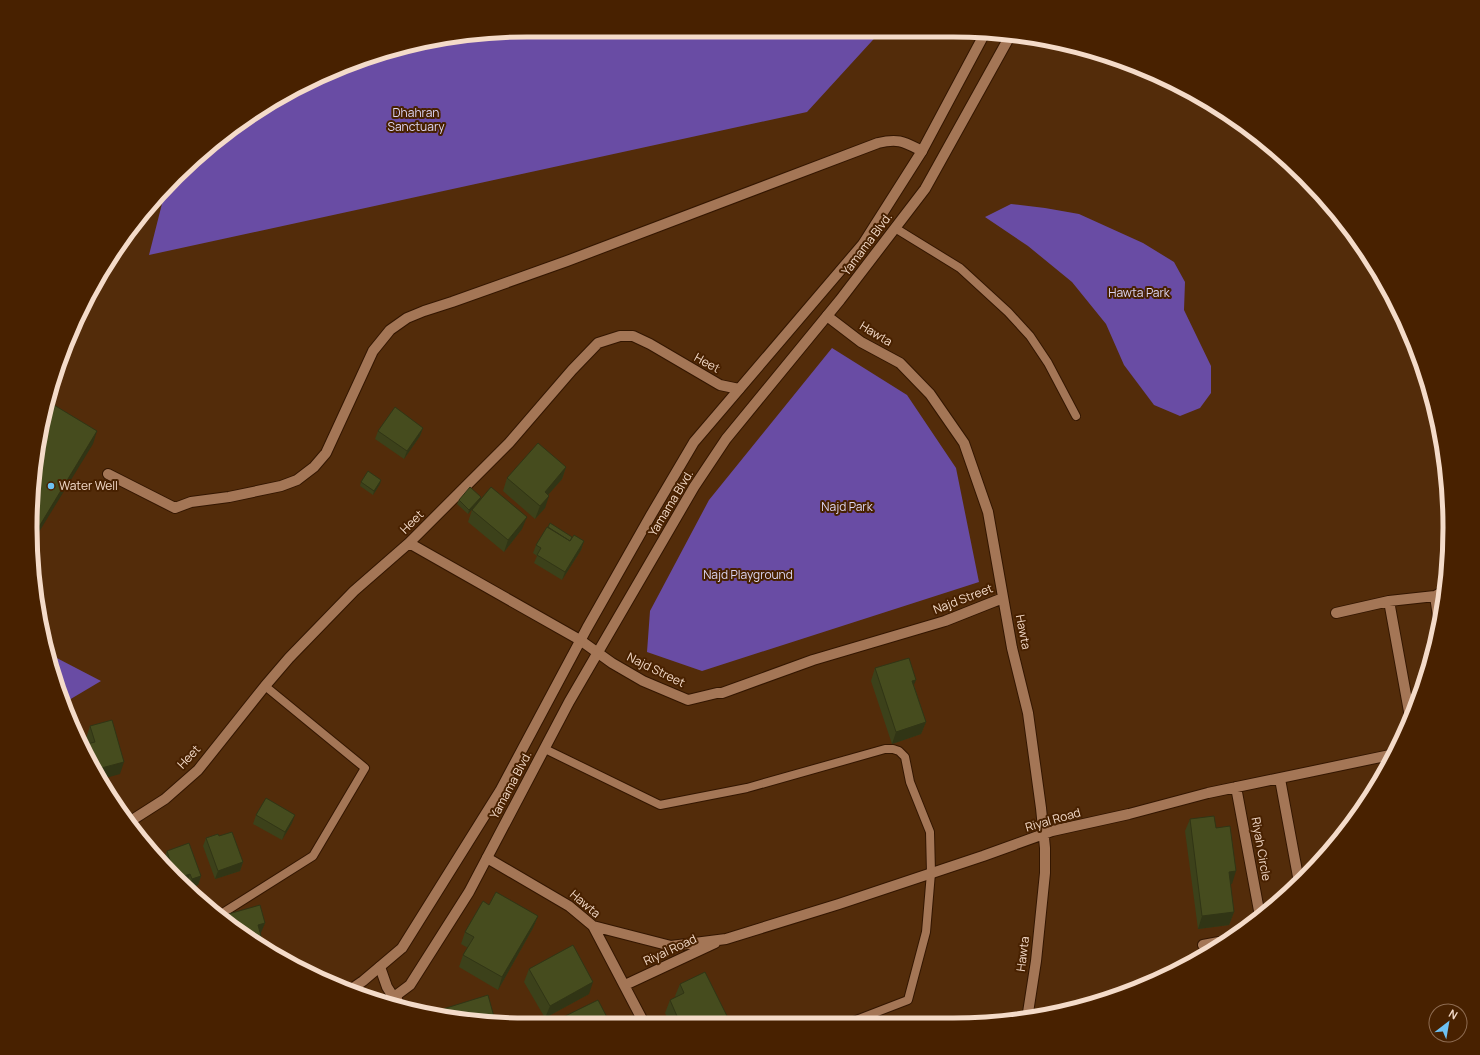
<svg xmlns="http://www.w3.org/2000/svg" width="1480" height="1055" font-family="Manrope,sans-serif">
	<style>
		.green { fill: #694ca4 }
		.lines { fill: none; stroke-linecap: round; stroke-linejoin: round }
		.service-casing { stroke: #331600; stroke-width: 10 }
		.minor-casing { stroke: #331600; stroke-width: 12 }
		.secondary-casing { stroke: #331600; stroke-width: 12 }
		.service { stroke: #a47656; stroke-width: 8 }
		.minor { stroke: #a47656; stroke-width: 10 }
		.secondary { stroke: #a47656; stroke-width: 10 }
		.wall { fill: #3c411a }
		.shaded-wall { fill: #313515 }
		.building { fill: #464c1e; stroke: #313515 }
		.poi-dot { fill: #6ec2f3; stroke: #482100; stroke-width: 1.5 }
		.labels { text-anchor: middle; stroke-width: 4; stroke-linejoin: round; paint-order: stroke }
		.park-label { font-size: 12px; fill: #ddd6f3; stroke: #482100 }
		.street-label { font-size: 12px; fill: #f4dbc9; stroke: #482100 }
		.poi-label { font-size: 12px; fill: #f4dbc9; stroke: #482100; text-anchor: start }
		.rim { fill: none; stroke: #f4dbc9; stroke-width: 5 }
	</style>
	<rect width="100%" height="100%" fill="#532c0a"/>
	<path class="green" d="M 528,30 L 882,30 L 807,112 L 149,255 L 166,188 L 251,114 L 308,81 L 399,47 Z
		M 1011,204 L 1045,208 L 1079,214 L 1143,243 L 1174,262 L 1185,282 L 1184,310 L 1211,366 L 1211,393 L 1200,408 L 1180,416 L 1154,405 L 1124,365 L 1106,324 L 1072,282 L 1028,246 L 985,217 Z
		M 832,348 L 907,395 L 956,468 L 979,582 L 702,671 L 647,652 L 650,611 L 709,500 Z
		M 51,655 L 101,681 L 64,703 Z"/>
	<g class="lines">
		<defs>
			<path id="service" d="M 895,228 L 960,268 L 1008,312 L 1030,336 L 1048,363 L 1076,416
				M 545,749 L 660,805 L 747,788 L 885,749 L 893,749 L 899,751 L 905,757 L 910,782 L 930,832 L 931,873 L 926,932 L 908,1000 L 851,1022
				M 218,916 L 313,856 L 365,768 L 265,686"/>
			<path id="minor" d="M 827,316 L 861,342 L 900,363 L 930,394 L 964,443 L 988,512 L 1012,648 L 1028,713 L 1041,808 L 1045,848 L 1045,873 L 1036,961 L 1027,1019
				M 108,474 L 175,508 L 191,502 L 229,497 L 281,486 L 297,480 L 314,467 L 326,453 L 373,351 L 390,330 L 407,318 L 424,311 L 452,302 L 567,261 L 878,143 C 899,138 904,142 922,151
				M 409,543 L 580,640 L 612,663 L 643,681 L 688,700 L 717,693 L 722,693 L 813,660 L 945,621 L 1003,598
				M 1435,596 L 1439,623
				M 1389,601 L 1410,717
				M 1336,613 L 1389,601 L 1435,596 L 1444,591
				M 1280,779 L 1299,882
				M 1236,787 L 1260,916
				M 129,822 L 165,799 L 198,770 L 265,686 L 289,658 L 354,591 L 409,543 L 509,443 L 572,370 L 598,343 L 620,336 L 633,336 L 650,344 L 720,385 L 739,389
				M 487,858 L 569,906 L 593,926 L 644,1023
				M 593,926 L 671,946 L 726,939 L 839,904 L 983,856 L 1052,831 L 1129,814 L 1208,793 L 1395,754
				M 1203,945 L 1219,942
				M 380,967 L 387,987 L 394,998
				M 625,985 L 715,943
				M 396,996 L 400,1008"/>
			<path id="secondary" d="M 350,990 L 363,981 L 402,948 L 500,791 L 587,628 L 651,515 L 694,442 L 863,244 L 922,151 L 985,33
				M 386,1003 L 410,985 L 469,892 L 569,702 L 694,487 L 726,439 L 840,300 L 925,189 L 1010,36"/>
		</defs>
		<use href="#service" class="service-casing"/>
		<use href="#minor" class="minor-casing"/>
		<use href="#secondary" class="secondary-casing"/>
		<use href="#service" class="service"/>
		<use href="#minor" class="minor"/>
		<use href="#secondary" class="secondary"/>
	</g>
	<path class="wall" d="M 423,428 L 420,436 L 404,459 L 375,439 L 378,431 Z
		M 566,467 L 562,479 L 548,495 L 545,508 L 535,519 L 503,491 L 507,478 Z
		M 381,480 L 380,484 L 373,495 L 360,486 L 361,482 Z
		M 459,500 L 480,501 L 468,514 L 457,504 Z
		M 472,510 L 522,529 L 504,552 L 468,522 Z
		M 572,537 L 584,541 L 581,550 L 562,580 L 534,563 L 537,556 L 533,553 L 536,545 Z
		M 875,668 L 914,685 L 926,722 L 921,734 L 892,744 L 871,681 Z
		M 90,726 L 120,774 L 97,776 L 84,751 L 87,744 L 86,738 Z
		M 256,815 L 292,823 L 282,840 L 253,824 Z
		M 1190,819 L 1216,828 L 1232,884 L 1230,884 L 1234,912 L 1229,925 L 1198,929 L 1185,831 Z
		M 219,836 L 243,862 L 240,871 L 215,879 L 203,846 L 206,838 Z
		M 167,851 L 201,876 L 198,885 L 189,888 L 187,882 L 184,884 L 167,868 L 164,859 Z
		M 489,905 L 538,916 L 533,928 L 498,990 L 459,967 L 463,955 L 468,948 L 461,944 L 465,932 Z
		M 225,915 L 265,923 L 260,934 L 264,947 L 224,922 L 223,920 Z
		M 529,969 L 589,994 L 545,1018 L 524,982 Z
		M 680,984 L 730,1022 L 670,1023 L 665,1013 L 670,1000 L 676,997 L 675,996 Z
		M 443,1009 L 495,1024 L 441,1015 Z"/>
	<path class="shaded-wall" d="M 423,428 L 420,436 L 404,459 L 407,451 Z
		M 97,431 L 93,444 L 31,545 L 31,540 Z
		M 566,467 L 562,479 L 540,504 L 545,492 Z
		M 381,480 L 380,484 L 373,495 L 374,491 Z
		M 549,496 L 545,508 L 535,519 L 540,506 Z
		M 481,497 L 480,501 L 468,514 L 469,510 Z
		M 527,517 L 522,529 L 504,552 L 508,540 Z
		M 584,541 L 581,550 L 562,580 L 565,572 Z
		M 916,680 L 911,692 L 912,681 Z
		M 926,722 L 921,734 L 892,744 L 896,732 Z
		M 124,762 L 120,774 L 99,780 L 94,771 Z
		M 295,815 L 292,823 L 282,840 L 285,832 Z
		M 243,862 L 240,871 L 215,879 L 218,871 Z
		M 1236,871 L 1232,884 L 1224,884 L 1229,872 Z
		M 190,874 L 187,882 L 184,884 L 178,878 Z
		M 201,876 L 198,885 L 189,888 L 192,879 Z
		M 1234,912 L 1229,925 L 1198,929 L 1202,916 Z
		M 538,916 L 533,928 L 498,990 L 502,977 Z
		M 265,923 L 260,935 L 258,925 Z
		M 593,982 L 589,994 L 545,1018 L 550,1006 Z"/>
	<path class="building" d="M 49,402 L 97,431 L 31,540 L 30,527 L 40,431 Z
		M 395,407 L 423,428 L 407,451 L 378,431 Z
		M 538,443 L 566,467 L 545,492 L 549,496 L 540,506 L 507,478 Z
		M 368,471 L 381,480 L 374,491 L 361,482 Z
		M 470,487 L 481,497 L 469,510 L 459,500 Z
		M 491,487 L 527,517 L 508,540 L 472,510 Z
		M 550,523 L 572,537 L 570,541 L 548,527 Z
		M 547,527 L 570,541 L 574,535 L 584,541 L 565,572 L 537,555 L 541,548 L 536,545 Z
		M 909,658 L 916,680 L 912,681 L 926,722 L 896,732 L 875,668 Z
		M 112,720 L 124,762 L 94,770 L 87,744 L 95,742 L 90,726 Z
		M 266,798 L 295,815 L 285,832 L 256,815 Z
		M 1214,816 L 1216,828 L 1230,826 L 1236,871 L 1229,872 L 1234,912 L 1202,916 L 1190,819 Z
		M 232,832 L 243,862 L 218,871 L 206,838 L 218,834 L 219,836 Z
		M 189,843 L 201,876 L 192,879 L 190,874 L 178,878 L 175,876 L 167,851 Z
		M 496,892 L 538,916 L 502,977 L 463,955 L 474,937 L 465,932 L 483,901 L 489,905 Z
		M 260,905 L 265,923 L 258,925 L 264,947 L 227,924 L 225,915 Z
		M 573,945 L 593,982 L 550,1006 L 529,969 Z
		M 280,951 L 282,958 L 274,953 Z
		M 705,972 L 730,1022 L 680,1023 L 670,1000 L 684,993 L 680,984 Z
		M 488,995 L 496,1024 L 445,1016 L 443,1009 Z
		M 598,1000 L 610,1023 L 554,1024 L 553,1022 Z"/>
	<circle class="poi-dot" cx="51" cy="486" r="4"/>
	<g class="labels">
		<g class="park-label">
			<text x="416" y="117">Dhahran<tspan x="416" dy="14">Sanctuary</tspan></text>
			<text x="1139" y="297">Hawta Park</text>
			<text x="847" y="511">Najd Park</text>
			<text x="748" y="579">Najd Playground</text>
		</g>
		<g class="street-label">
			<text transform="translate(867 244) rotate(-53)" y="4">Yamama Blvd.</text>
			<text transform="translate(876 334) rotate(31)" y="4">Hawta</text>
			<text transform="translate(707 363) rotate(29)" y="4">Heet</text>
			<text transform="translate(671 503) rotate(-59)" y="4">Yamama Blvd.</text>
			<text transform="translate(412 522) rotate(-45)" y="4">Heet</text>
			<text transform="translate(963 599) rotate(-21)" y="4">Najd Street</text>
			<text transform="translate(1023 632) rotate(79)" y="4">Hawta</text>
			<text transform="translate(656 670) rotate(26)" y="4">Najd Street</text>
			<text transform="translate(189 757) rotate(-47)" y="4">Heet</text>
			<text transform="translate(511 785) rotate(-62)" y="4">Yamama Blvd.</text>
			<text transform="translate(1053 820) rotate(-16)" y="4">Riyal Road</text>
			<text transform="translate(1261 849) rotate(80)" y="4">Riyah Circle</text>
			<text transform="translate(585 904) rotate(40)" y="4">Hawta</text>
			<text transform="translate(670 950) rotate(-25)" y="4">Riyal Road</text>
			<text transform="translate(1023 954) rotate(-83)" y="4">Hawta</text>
		</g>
		<g class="poi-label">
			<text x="59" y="490">Water Well</text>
		</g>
	</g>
	<path d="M0 0H1480V1055H0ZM527 37H953A490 490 0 0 1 1443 527V528A490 490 0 0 1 953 1018H527A490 490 0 0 1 37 528V527A490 490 0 0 1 527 37Z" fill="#482100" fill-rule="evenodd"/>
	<path class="rim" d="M527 37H953A490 490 0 0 1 1443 527V528A490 490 0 0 1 953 1018H527A490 490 0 0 1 37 528V527A490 490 0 0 1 527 37Z"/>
	<g transform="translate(1448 1023) rotate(31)"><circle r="19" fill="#482100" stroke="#8d6b50"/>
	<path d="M0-3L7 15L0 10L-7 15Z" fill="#6ec2f3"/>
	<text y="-6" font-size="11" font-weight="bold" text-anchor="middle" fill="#f4dbc9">N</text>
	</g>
</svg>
